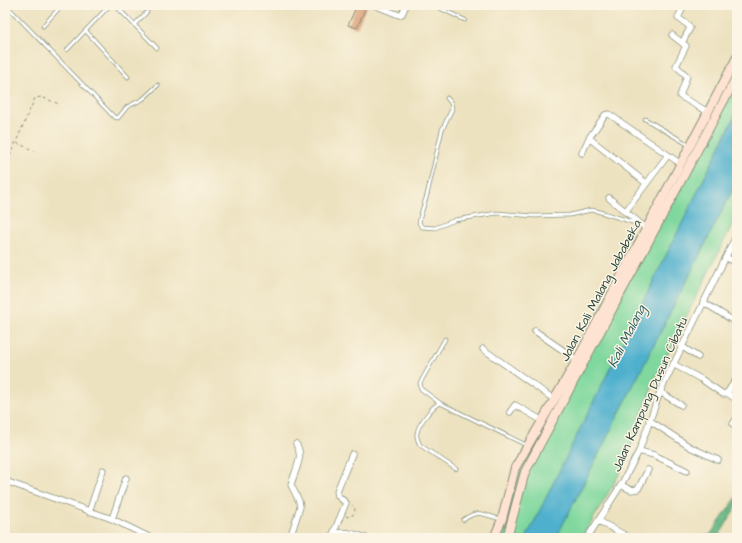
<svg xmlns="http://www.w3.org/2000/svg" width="742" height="543" font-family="'Architects Daughter',sans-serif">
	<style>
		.green { fill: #80d89e; stroke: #508a69 }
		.forest { fill: #68b885; stroke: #447a5c }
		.water { fill: #4fb0ce; stroke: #377681 }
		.building { fill: #d7956d }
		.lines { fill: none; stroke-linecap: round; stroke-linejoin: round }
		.lane-casing { stroke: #86907a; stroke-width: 4.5 }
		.street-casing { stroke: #86907a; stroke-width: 7 }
		.secondary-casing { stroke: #86907a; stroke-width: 10 }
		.path { stroke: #86907a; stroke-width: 1; stroke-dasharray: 3 3; stroke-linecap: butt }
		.lane { stroke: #fff; stroke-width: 3 }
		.street { stroke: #fff; stroke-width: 5.5 }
		.secondary { stroke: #fee3d2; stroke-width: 8 }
		.labels { text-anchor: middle; stroke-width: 3; stroke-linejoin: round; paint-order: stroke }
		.street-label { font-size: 13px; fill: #1f3d34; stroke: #fcf5e5 }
		.water-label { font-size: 14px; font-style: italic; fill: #2d6062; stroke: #fcf5e5 }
	</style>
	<rect width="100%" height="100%" fill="#fcf5e5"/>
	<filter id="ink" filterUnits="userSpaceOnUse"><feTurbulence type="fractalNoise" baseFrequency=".025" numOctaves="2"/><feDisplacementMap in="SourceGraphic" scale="8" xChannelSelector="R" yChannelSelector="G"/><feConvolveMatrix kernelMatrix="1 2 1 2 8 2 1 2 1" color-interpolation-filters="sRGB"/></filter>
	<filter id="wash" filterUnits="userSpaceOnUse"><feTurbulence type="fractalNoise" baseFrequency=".012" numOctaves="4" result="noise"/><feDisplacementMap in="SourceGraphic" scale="16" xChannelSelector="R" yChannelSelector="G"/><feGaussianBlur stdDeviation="0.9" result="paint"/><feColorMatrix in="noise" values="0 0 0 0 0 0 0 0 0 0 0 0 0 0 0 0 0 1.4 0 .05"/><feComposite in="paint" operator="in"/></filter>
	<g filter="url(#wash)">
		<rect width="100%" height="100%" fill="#ede2c0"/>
		<path class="green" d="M 737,57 L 737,112 L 551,490 L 526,538 L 494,538 L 515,468 Z
			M 737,181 L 737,215 L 655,379 L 624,466 L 582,538 L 556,538 Z"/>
		<path class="forest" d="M 737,497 L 737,505 L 718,538 L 697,538 L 710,535 Z"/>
		<path class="water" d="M 737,112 L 737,181 L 556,538 L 526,538 Z"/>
		<g id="blocks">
			<path class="building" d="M 357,5 L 367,5 L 357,28 L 348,25 Z"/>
		</g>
	</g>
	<g filter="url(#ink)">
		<use href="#blocks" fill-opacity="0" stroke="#86907a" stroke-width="1"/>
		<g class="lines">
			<defs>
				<path id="lane" d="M 6,5 L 114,117 L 118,118 L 127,107 L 143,99 L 158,85
					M 115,5 L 157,48
					M 433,5 L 465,20
					M 134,25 L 147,12
					M 43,26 L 62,5
					M 86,31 L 128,77
					M 67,50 L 110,5
					M 447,98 L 451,103 L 452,109 L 442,130 L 427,195 L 420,217 L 419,223 L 422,227 L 435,228 L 455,220 L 497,213 L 534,216 L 570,215 L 591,210 L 597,211 L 639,224
					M 645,119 L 689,145
					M 440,403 L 421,389 L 420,383 L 445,339
					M 456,469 L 420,445 C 418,441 416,437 417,433 C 418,425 433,405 440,403 L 526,445
					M 463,520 C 479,508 484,516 502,519"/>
				<path id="street" d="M 374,5 L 399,15 L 402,14 L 406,5
					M 672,35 L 686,46 L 676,66 L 687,76 L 680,96 L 708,112
					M 682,43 L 690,28 L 688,25 L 678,18 L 684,5
					M 589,138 L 646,183
					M 582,153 L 589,138 L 605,115 L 609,114 L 681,164
					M 609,198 L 647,229
					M 625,212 L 668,155
					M 726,257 L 737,264
					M 703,302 L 737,323
					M 535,331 L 577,360
					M 681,346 L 698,357
					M 483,349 L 555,400
					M 673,364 L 701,379 L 723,394 L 727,393 L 737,400
					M 660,392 L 681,405
					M 727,393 L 737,378
					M 510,412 L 515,405 L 543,421
					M 649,420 L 690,447 L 718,460
					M 733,424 L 737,418
					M 639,451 L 654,455 L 687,471
					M 5,481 L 112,519 L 151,538
					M 621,485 L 631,490 L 638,489 L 648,470
					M 89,512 L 103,470
					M 112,519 L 126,478
					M 599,521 L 630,538
					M 333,534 L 346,503 L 338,496 L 337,491 L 352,454
					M 290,538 L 300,507 L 299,501 L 291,485 C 294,472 305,456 296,444
					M 328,538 C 338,528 354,533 366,538
					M 587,538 L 621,485 L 639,451 L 660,392 L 737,234"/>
				<path id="secondary" d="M 494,538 L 502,519 L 515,468 L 577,360 L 737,57
					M 507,538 L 525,472 L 737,76"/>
			</defs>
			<use href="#lane" class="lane-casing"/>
			<use href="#street" class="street-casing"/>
			<use href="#secondary" class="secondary-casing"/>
			<path class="path" d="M 17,143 L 39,153
				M 5,167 L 35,98 L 41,97 L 59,104
				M 346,516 L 349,517 L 354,514 L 355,509 L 352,505"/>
			<use href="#lane" class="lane"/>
			<use href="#street" class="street"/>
			<use href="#secondary" class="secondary"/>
		</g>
	</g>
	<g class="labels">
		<g class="street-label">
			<text transform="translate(600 290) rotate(-62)" y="5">Jalan Kali Malang Jababeka</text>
			<text transform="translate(649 394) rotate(-66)" y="5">Jalan Kampung Dusun Cibatu</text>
		</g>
		<g class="water-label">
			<text transform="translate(626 336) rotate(-63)" y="5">Kali Malang</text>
		</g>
	</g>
	<rect width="742" height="543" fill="none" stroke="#fcf5e5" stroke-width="20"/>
</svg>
